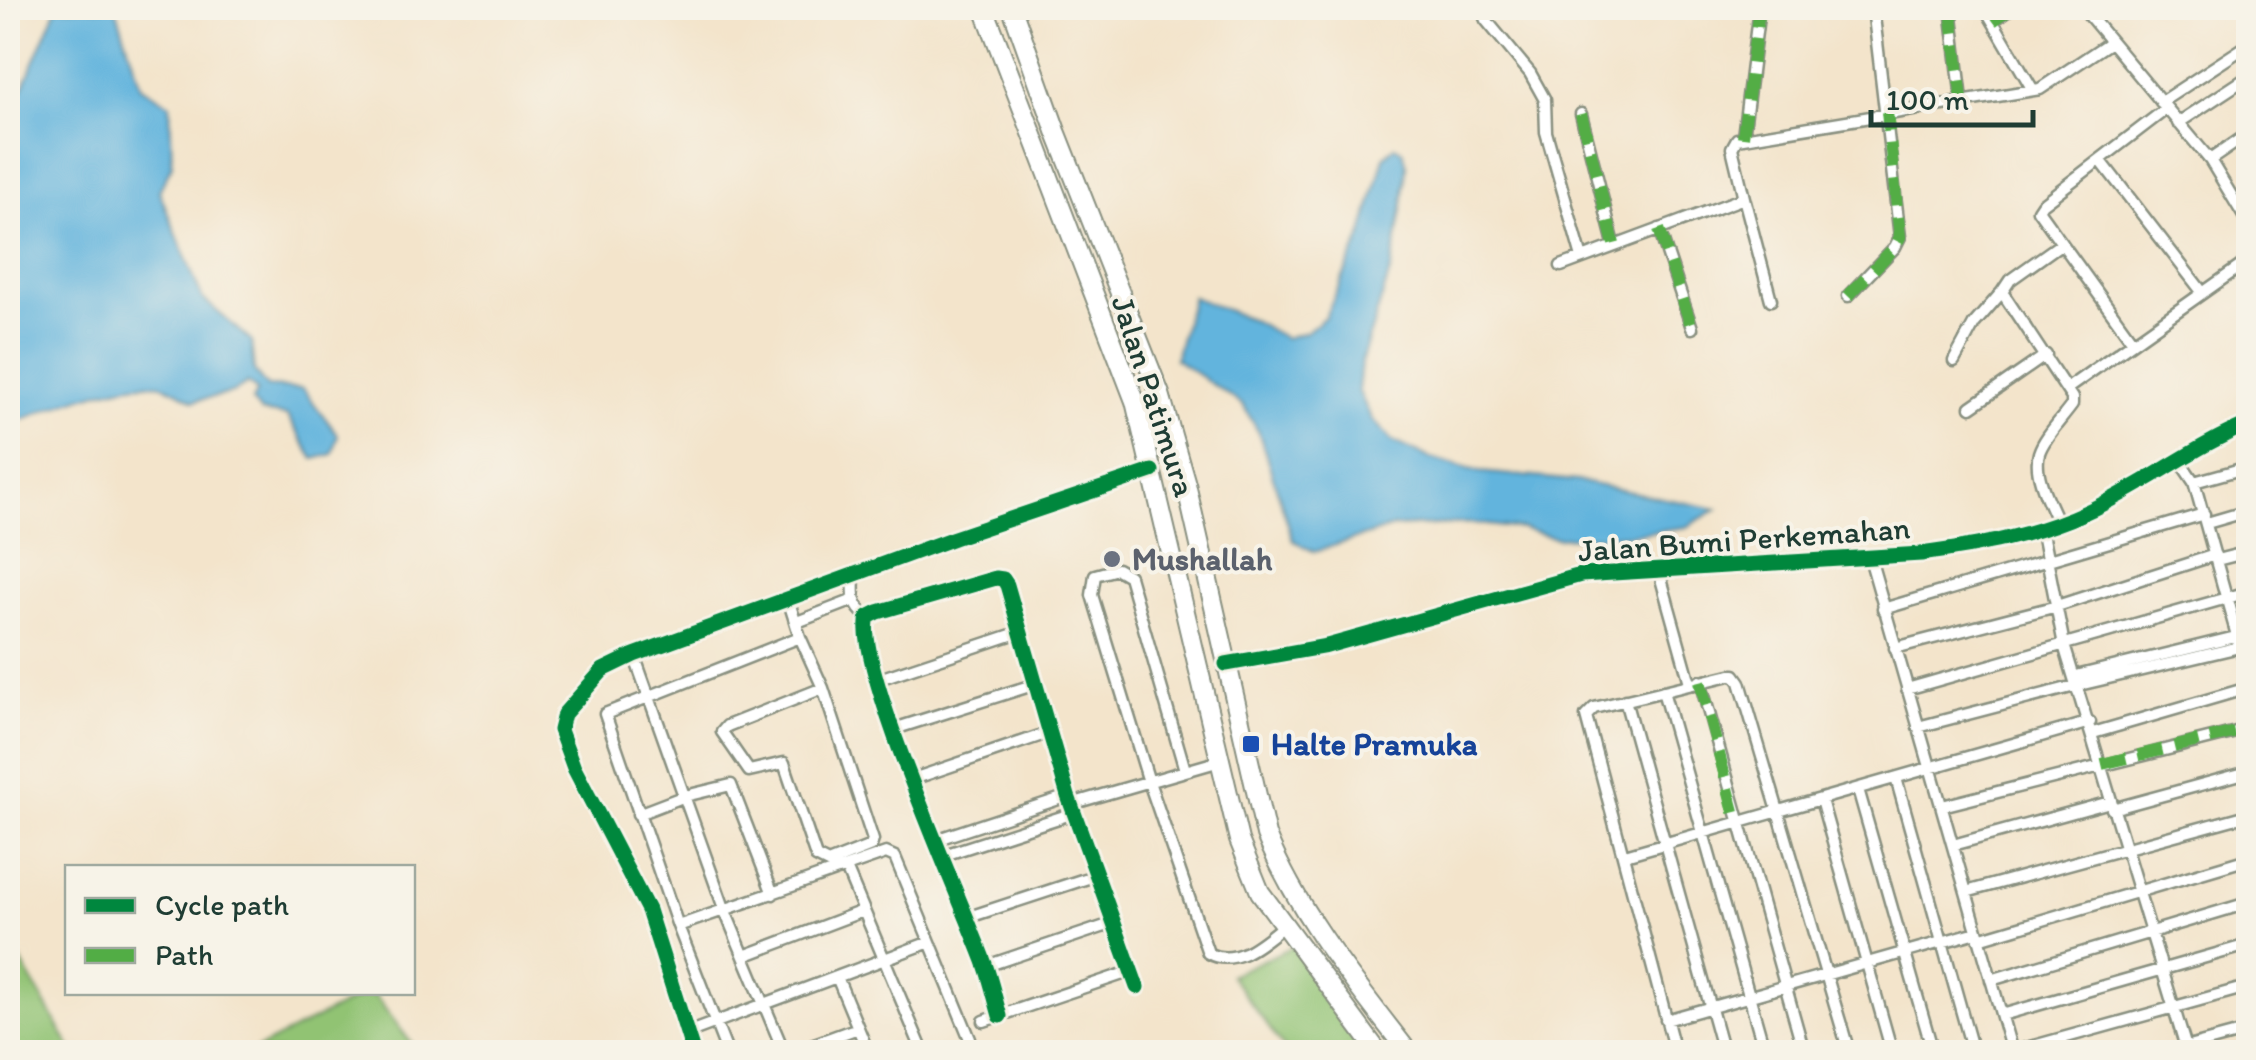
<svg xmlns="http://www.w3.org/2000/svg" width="2256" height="1060" font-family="Itim,sans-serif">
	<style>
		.green { fill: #91c373; stroke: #588054; stroke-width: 2.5 }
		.water { fill: #62b4dd; stroke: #407888; stroke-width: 2.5 }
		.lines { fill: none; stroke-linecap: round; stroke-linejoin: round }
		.street-casing { stroke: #899080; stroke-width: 15 }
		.secondary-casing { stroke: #899080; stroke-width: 19 }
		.highway-casing { stroke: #899080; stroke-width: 22 }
		.street { stroke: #fff; stroke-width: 10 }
		.secondary { stroke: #fff; stroke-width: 14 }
		.highway { stroke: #fff; stroke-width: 18 }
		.quiet { stroke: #52ad45; stroke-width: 12; stroke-dasharray: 25 12; stroke-linecap: butt }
		.cycleway-casing { stroke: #f7f3e8; stroke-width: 21 }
		.cycleway { stroke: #00873e; stroke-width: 15 }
		.worship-dot { fill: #6b7280; stroke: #f7f3e8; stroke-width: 4 }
		.transit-dot { fill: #1a4fb4; stroke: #f7f3e8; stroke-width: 4 }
		.labels { text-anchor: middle; stroke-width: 8; stroke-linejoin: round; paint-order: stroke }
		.street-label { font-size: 32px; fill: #1f3d34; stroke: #f7f3e8 }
		.worship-label { font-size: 32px; font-weight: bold; fill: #5b616d; stroke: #f7f3e8; text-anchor: start }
		.transit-label { font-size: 32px; font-weight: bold; fill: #164399; stroke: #f7f3e8; text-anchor: start }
	</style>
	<rect width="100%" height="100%" fill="#f7f3e8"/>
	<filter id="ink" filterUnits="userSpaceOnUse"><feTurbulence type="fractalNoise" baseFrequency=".01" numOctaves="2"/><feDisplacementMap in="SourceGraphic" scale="20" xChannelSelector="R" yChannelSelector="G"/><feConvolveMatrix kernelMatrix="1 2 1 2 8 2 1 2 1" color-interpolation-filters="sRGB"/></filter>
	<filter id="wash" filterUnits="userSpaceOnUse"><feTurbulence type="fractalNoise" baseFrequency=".0048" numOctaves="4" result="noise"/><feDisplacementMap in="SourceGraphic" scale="40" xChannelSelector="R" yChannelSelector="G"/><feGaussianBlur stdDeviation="2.25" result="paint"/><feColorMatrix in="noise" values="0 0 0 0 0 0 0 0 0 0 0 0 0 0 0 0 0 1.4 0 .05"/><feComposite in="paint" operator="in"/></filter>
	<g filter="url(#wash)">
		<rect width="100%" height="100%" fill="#f3e4cb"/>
		<path class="green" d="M 8,939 L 73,1052 L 8,1052 Z
			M 1294,946 L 1372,1052 L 1287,1052 L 1230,975 Z
			M 366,993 L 373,993 L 418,1052 L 251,1052 Z"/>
		<path class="water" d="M 57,8 L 116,8 L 141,87 L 170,104 L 172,165 L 159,191 L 202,298 L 251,341 L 254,371 L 267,387 L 303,389 L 338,435 L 333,454 L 314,459 L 287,416 L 261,412 L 252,401 L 257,391 L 248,383 L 232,393 L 194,401 C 185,396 175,389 166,386 C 128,374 45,411 8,425 L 8,123 Z
			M 1395,146 L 1403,151 L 1407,166 L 1403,204 L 1392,266 L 1361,362 L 1358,390 L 1371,418 L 1392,441 L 1430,458 L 1480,472 L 1577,481 L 1717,509 L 1686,527 L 1633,534 L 1557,538 L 1523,529 L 1471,523 L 1393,527 L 1314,552 L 1293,540 L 1259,433 L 1243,405 L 1175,359 L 1192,297 L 1250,319 L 1285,338 L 1306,332 L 1325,317 L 1363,234 L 1384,157 Z"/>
	</g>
	<g filter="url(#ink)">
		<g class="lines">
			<defs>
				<path id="street" d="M 1481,8 L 1486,20 L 1530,73 L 1545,100 L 1546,132 L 1582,258
					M 1951,8 L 1962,100
					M 1985,8 L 2033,90
					M 2083,8 L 2210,160 L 2248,223
					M 1993,21 L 2011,8
					M 2161,102 L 2248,45
					M 1581,114 L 1614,244
					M 2178,123 L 2248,77
					M 1743,137 L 1759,8
					M 2210,160 L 2248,134
					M 2101,161 L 2203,293
					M 1744,198 L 1771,300
					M 1659,229 L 1692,328
					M 1561,266 L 1744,198 L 1732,148 L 1737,139 L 2040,89 L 2109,43
					M 2002,292 L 2010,280 L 2062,243
					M 1848,296 L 1895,247 L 1900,237 L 1873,8
					M 2133,342 L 2038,210 L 2042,204 L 2166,109
					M 1954,361 L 1974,324 L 2002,292 L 2072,398 L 2072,405 C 2062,419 2044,437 2039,453 C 2033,475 2050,504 2058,523
					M 2068,388 L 2248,261
					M 1971,407 L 2046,355
					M 2179,460 L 2194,482 L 2248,675
					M 2194,482 L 2248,467
					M 2207,523 L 2248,511
					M 2041,528 L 2064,645 L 2186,1048
					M 1870,558 L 2012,1052
					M 2217,560 L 2248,552
					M 1658,568 L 1690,683
					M 854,576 C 853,594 852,606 868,617
					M 788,599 L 800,637 L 823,688 L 873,840 L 871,846 L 828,863 L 816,857 L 784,763 L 749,771 L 722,732 L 727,726 L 823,688
					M 1883,609 L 2204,514
					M 797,622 L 854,600
					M 1895,648 L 2057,606 L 2215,555
					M 634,655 L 725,911 L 784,1052
					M 2076,676 L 2248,634
					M 876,680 L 1020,632
					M 1700,681 L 1804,1052
					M 1907,689 L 2248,592
					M 1663,691 L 1765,1052
					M 1625,700 L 1723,1052
					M 1918,727 L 2079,685 L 2248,645
					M 894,729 L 1036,684
					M 2093,733 L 2248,688
					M 1185,770 L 1129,576 L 1117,569 L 1095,575 L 1092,595 L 1149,782 L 1208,953 C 1235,968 1262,943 1283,926
					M 1896,778 L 1973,1052
					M 913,779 L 1051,732
					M 1858,789 L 1933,1052
					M 1821,800 L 1892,1052
					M 1071,804 L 1220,761
					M 1942,806 L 2248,729
					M 2112,809 L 2248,772
					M 638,814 L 685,796 L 731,785 L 773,894
					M 935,840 L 1068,796
					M 1953,845 L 2110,802
					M 1625,855 L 2090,722
					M 941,856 L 1074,813
					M 846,868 L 923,1052
					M 1966,892 L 2248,815
					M 966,918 L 1097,875
					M 678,926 L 605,714 L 800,637
					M 1979,939 L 2248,859
					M 744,956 L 863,911
					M 986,966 L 1114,923
					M 837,977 L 868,1052
					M 1991,980 L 2248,903
					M 2002,1015 L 2248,945
					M 1000,1016 C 995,999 991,981 985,964 C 964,906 853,661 868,617 L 878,612 L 996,578 L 1003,579 L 1007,585 L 1068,796 L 1137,987
					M 1666,1020 L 1977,932
					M 984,1021 L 1132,971
					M 687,1033 L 930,942
					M 693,1052 L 648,910 L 574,768 L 560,730 L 564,714 L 603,670 L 634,655 L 954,538 L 1152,471
					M 727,1052 L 678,926 L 886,853 L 895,857 L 970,1039 L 969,1047 L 952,1052
					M 792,1052 L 858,1028
					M 1675,1052 L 1586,716 L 1594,708 L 1730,675 L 1735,675 L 1740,682 L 1849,1052
					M 2012,1052 L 2247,987
					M 2170,1052 L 2248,1031"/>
				<path id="secondary" d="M 1226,664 L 1327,646 L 1581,575 L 1921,554 C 1977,546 2034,536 2086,512 C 2142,487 2191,448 2248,424"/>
				<path id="highway" d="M 984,8 L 1135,401 L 1239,840 L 1260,892 L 1378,1052
					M 1012,8 L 1056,131 L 1160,394 L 1186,484 L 1266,835 C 1300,917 1355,983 1408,1052"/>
			</defs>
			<use href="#street" class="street-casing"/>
			<use href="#secondary" class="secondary-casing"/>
			<use href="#highway" class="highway-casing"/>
			<use href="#street" class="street"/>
			<use href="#secondary" class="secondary"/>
			<use href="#highway" class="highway"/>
			<path class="quiet" d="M 1951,8 L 1962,100
				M 1993,21 L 2011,8
				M 1581,114 L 1614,244
				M 1743,137 L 1759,8
				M 1659,229 L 1692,328
				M 1848,296 L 1895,247 L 1900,237 L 1887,112
				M 1700,681 L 1737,823
				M 2102,764 L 2248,729"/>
			<defs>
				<path id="cycleway" d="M 1226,664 L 1327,646 L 1581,575 L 1921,554 C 1977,546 2034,536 2086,512 C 2142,487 2191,448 2248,424
					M 1000,1016 C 995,999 991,981 985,964 C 964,906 853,661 868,617 L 878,612 L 996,578 L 1003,579 L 1007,585 L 1068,796 L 1137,987
					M 693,1052 L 648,910 L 574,768 L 560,730 L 564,714 L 603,670 L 634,655 L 954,538 L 1152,471"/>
			</defs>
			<use href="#cycleway" class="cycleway-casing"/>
			<use href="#cycleway" class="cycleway"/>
		</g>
	</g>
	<circle class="worship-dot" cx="1112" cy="559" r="10"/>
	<rect class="transit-dot" x="1241" y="734" width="20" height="20" rx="5"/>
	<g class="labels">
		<g class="street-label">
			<text transform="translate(1154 396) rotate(72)" y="11">Jalan Patimura</text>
			<text transform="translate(1744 539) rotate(-4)" y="11">Jalan Bumi Perkemahan</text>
		</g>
		<g class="worship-label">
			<text x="1132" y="570">Mushallah</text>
		</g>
		<g class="transit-label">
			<text x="1271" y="755">Halte Pramuka</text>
		</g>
	</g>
	<rect width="2256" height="1060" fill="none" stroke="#f7f3e8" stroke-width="40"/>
	<rect x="65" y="865" width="350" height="130" fill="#f7f3e8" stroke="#a1aaa0" stroke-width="2.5"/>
	<rect x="85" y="898" width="50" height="15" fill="#00873e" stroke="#a1aaa0" stroke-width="2.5"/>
	<text x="155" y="915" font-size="30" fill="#1f3d34">Cycle path</text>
	<rect x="85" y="948" width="50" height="15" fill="#52ad45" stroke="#a1aaa0" stroke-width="2.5"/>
	<text x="155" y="965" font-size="30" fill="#1f3d34">Path</text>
	<path d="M1871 110v15h162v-15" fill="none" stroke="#1f3d34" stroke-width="5"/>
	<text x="1886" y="110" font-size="30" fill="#1f3d34" stroke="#f7f3e8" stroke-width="8" paint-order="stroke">100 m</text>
</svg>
